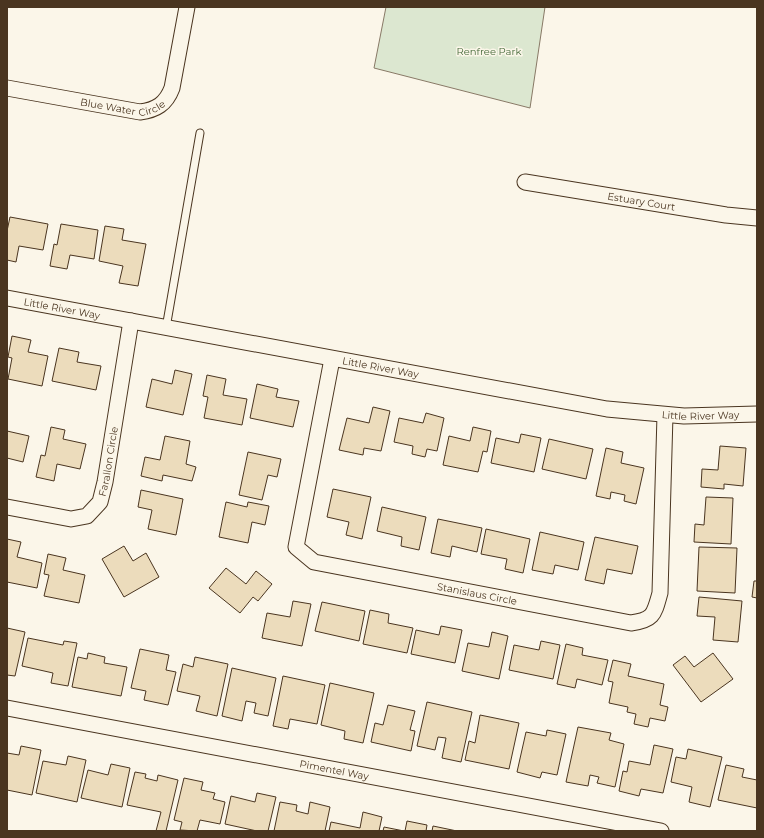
<svg xmlns="http://www.w3.org/2000/svg" width="764" height="838" font-family="Montserrat,sans-serif">
	<style>
		.green { fill: #dce7d0; stroke: #887966 }
		.building { fill: #ecdcbc; stroke: #4a3520 }
		.lines { fill: none; stroke-linecap: round; stroke-linejoin: round }
		.service-casing { stroke: #4a3520; stroke-width: 9 }
		.minor-casing { stroke: #4a3520; stroke-width: 17 }
		.service { stroke: #fbf6e9; stroke-width: 7 }
		.minor { stroke: #fbf6e9; stroke-width: 15 }
		.labels { text-anchor: middle; stroke-width: 3; stroke-linejoin: round; paint-order: stroke }
		.park-label { font-size: 10px; fill: #436837; stroke: #fbf6e9 }
		.street-label { font-size: 10px; fill: #4a3520; stroke: #fbf6e9 }
	</style>
	<rect width="100%" height="100%" fill="#fbf6e9"/>
	<path class="green" d="M 386,7 L 545,7 L 530,108 L 374,68 Z"/>
	<path class="building" d="M 10,217 L 48,224 L 43,250 L 19,246 L 16,262 L 7,260 L 7,231 Z
		M 61,224 L 98,230 L 94,259 L 70,255 L 67,269 L 50,266 L 54,244 L 57,245 Z
		M 105,226 L 124,229 L 122,240 L 146,244 L 138,286 L 119,283 L 123,266 L 99,261 Z
		M 12,336 L 31,340 L 28,352 L 48,356 L 42,386 L 8,379 L 12,358 L 8,357 Z
		M 59,348 L 79,352 L 77,362 L 101,366 L 96,390 L 52,381 Z
		M 175,370 L 192,374 L 183,415 L 146,407 L 152,379 L 172,384 Z
		M 207,375 L 226,379 L 223,395 L 247,399 L 242,425 L 204,418 L 208,397 L 203,396 Z
		M 257,384 L 278,389 L 276,397 L 299,401 L 293,427 L 250,418 Z
		M 373,407 L 390,411 L 381,451 L 364,448 L 363,455 L 339,450 L 347,418 L 369,423 Z
		M 426,413 L 444,418 L 437,451 L 427,449 L 425,457 L 412,454 L 413,446 L 394,442 L 399,418 L 423,423 Z
		M 51,427 L 65,430 L 63,439 L 86,444 L 80,469 L 57,464 L 54,481 L 36,477 L 41,455 L 45,456 Z
		M 473,427 L 491,431 L 487,452 L 483,451 L 478,472 L 443,465 L 449,436 L 470,441 Z
		M 7,431 L 29,436 L 23,462 L 7,458 Z
		M 521,434 L 541,438 L 534,472 L 491,463 L 496,438 L 519,443 Z
		M 165,436 L 190,441 L 186,464 L 196,467 L 192,481 L 163,475 L 162,481 L 141,476 L 145,457 L 160,460 Z
		M 549,439 L 593,449 L 586,479 L 542,469 Z
		M 720,446 L 746,448 L 743,486 L 724,484 L 724,489 L 701,487 L 702,469 L 718,470 Z
		M 606,448 L 623,452 L 621,463 L 644,468 L 636,504 L 624,501 L 625,495 L 611,492 L 610,499 L 596,496 Z
		M 248,452 L 281,459 L 277,477 L 268,475 L 262,500 L 239,495 Z
		M 333,489 L 371,497 L 362,539 L 346,535 L 349,522 L 327,517 Z
		M 141,490 L 183,499 L 176,535 L 148,529 L 152,510 L 138,507 Z
		M 706,497 L 733,498 L 731,544 L 694,542 L 695,524 L 704,525 Z
		M 226,502 L 247,507 L 248,502 L 269,506 L 265,525 L 252,522 L 248,543 L 219,537 Z
		M 382,507 L 426,517 L 419,550 L 401,546 L 402,537 L 377,531 Z
		M 438,519 L 482,528 L 477,552 L 452,546 L 450,557 L 431,553 Z
		M 486,529 L 530,539 L 523,573 L 505,569 L 507,559 L 481,554 Z
		M 540,532 L 584,542 L 578,570 L 555,565 L 553,574 L 532,570 Z
		M 595,537 L 638,546 L 632,574 L 607,569 L 604,584 L 585,580 Z
		M 7,539 L 21,542 L 17,557 L 42,563 L 37,588 L 7,582 Z
		M 124,546 L 133,561 L 146,553 L 159,577 L 124,597 L 102,559 Z
		M 699,547 L 737,548 L 735,593 L 697,591 Z
		M 48,554 L 66,558 L 63,570 L 85,575 L 79,603 L 44,596 L 49,575 L 44,574 Z
		M 226,568 L 246,584 L 256,571 L 272,584 L 258,601 L 253,597 L 240,613 L 209,588 Z
		M 754,581 L 757,581 L 757,598 L 752,597 Z
		M 699,597 L 742,601 L 738,642 L 713,640 L 715,617 L 697,616 Z
		M 293,601 L 311,604 L 302,646 L 262,638 L 267,613 L 290,617 Z
		M 322,602 L 365,611 L 359,641 L 315,631 Z
		M 370,610 L 389,614 L 388,623 L 413,628 L 407,653 L 363,644 Z
		M 441,626 L 462,630 L 455,663 L 411,654 L 416,630 L 439,635 Z
		M 7,628 L 25,632 L 15,676 L 7,675 Z
		M 492,632 L 508,636 L 499,679 L 462,671 L 468,643 L 489,647 Z
		M 28,638 L 63,645 L 64,641 L 77,643 L 68,686 L 51,683 L 53,673 L 22,666 Z
		M 541,641 L 560,645 L 553,679 L 509,670 L 514,645 L 539,650 Z
		M 566,644 L 583,648 L 582,655 L 608,660 L 602,685 L 577,679 L 575,688 L 557,684 Z
		M 140,649 L 169,655 L 166,670 L 176,672 L 168,705 L 144,700 L 146,691 L 131,688 Z
		M 88,653 L 105,657 L 104,663 L 127,667 L 121,696 L 72,687 L 78,657 L 87,659 Z
		M 713,653 L 733,679 L 701,702 L 673,665 L 685,656 L 694,667 Z
		M 195,657 L 228,664 L 217,716 L 196,711 L 200,696 L 177,691 L 183,664 L 193,667 Z
		M 613,660 L 631,664 L 628,676 L 664,684 L 660,705 L 668,707 L 665,721 L 650,718 L 648,727 L 634,724 L 636,714 L 627,712 L 628,707 L 609,703 L 613,682 L 608,681 Z
		M 232,668 L 276,678 L 268,716 L 254,713 L 256,703 L 246,701 L 242,721 L 222,716 Z
		M 283,676 L 325,685 L 317,724 L 290,719 L 288,729 L 273,726 Z
		M 330,683 L 374,693 L 363,743 L 344,739 L 345,731 L 321,725 Z
		M 427,702 L 472,712 L 461,762 L 442,758 L 446,738 L 438,737 L 435,750 L 417,746 Z
		M 388,705 L 415,711 L 410,730 L 415,731 L 411,751 L 371,742 L 375,723 L 383,725 Z
		M 480,715 L 519,723 L 509,769 L 465,760 L 469,741 L 475,743 Z
		M 578,727 L 611,733 L 609,740 L 624,744 L 615,787 L 597,783 L 599,777 L 590,775 L 588,786 L 566,782 Z
		M 547,730 L 566,734 L 557,775 L 542,772 L 540,778 L 517,772 L 526,732 L 546,736 Z
		M 654,745 L 673,749 L 663,793 L 641,789 L 639,796 L 619,791 L 623,771 L 627,772 L 629,761 L 650,765 Z
		M 21,746 L 41,750 L 32,795 L 7,790 L 7,753 L 19,755 Z
		M 688,749 L 722,757 L 710,807 L 689,802 L 692,787 L 671,782 L 676,757 L 686,759 Z
		M 68,756 L 86,760 L 77,802 L 36,793 L 43,761 L 66,765 Z
		M 111,764 L 130,768 L 122,807 L 81,798 L 88,770 L 108,775 Z
		M 726,765 L 744,769 L 742,777 L 757,780 L 757,808 L 718,800 Z
		M 135,772 L 146,774 L 145,778 L 157,781 L 158,775 L 178,780 L 166,831 L 156,831 L 161,812 L 127,805 Z
		M 184,778 L 203,782 L 201,790 L 215,793 L 213,799 L 225,802 L 220,824 L 200,820 L 197,831 L 180,830 L 182,822 L 174,820 Z
		M 257,793 L 276,797 L 268,831 L 257,831 L 225,824 L 231,796 L 255,802 Z
		M 280,802 L 297,805 L 296,811 L 308,814 L 310,802 L 330,807 L 325,831 L 274,831 Z
		M 363,812 L 382,817 L 379,831 L 329,831 L 331,822 L 360,828 Z
		M 407,821 L 427,825 L 426,831 L 405,831 Z
		M 433,826 L 457,831 L 432,831 Z
		M 384,827 L 404,831 L 383,831 Z"/>
	<g class="lines">
		<defs>
			<path id="service" d="M 166,328 L 200,133"/>
			<g id="minor">
				<path id="s1" d="M 7,88 L 140,112 C 156,110 166,104 172,88 L 187,7"/>
				<path id="s2" d="M 525,182 L 726,215 L 757,218"/>
				<path id="s3" d="M 7,298 L 607,409 L 684,416 L 757,414"/>
				<path id="s4" d="M 332,359 L 296,547 L 314,562 L 631,623 C 654,620 654,614 660,593 L 665,415"/>
				<path id="s5" d="M 7,507 L 71,519 L 87,516 L 100,502 L 105,482 L 131,321"/>
				<path id="s6" d="M 7,708 L 661,831"/>
			</g>
		</defs>
		<use href="#service" class="service-casing"/>
		<use href="#minor" class="minor-casing"/>
		<use href="#service" class="service"/>
		<use href="#minor" class="minor"/>
	</g>
	<g class="labels">
		<g class="park-label">
			<text x="489" y="55">Renfree Park</text>
		</g>
		<g class="street-label">
			<text dy="4" stroke="none"><textPath href="#s1" startOffset="118">Blue Water Circle</textPath></text>
			<text dy="4" stroke="none"><textPath href="#s2" startOffset="118">Estuary Court</textPath></text>
			<text dy="4" stroke="none"><textPath href="#s3" startOffset="56">Little River Way</textPath></text>
			<text dy="4" stroke="none"><textPath href="#s3" startOffset="380">Little River Way</textPath></text>
			<text dy="4" stroke="none"><textPath href="#s3" startOffset="704">Little River Way</textPath></text>
			<text dy="4" stroke="none"><textPath href="#s5" startOffset="142">Farallon Circle</textPath></text>
			<text dy="4" stroke="none"><textPath href="#s4" startOffset="381">Stanislaus Circle</textPath></text>
			<text dy="4" stroke="none"><textPath href="#s6" startOffset="333">Pimentel Way</textPath></text>
		</g>
	</g>
	<rect width="764" height="838" fill="none" stroke="#4a3520" stroke-width="16"/>
</svg>
